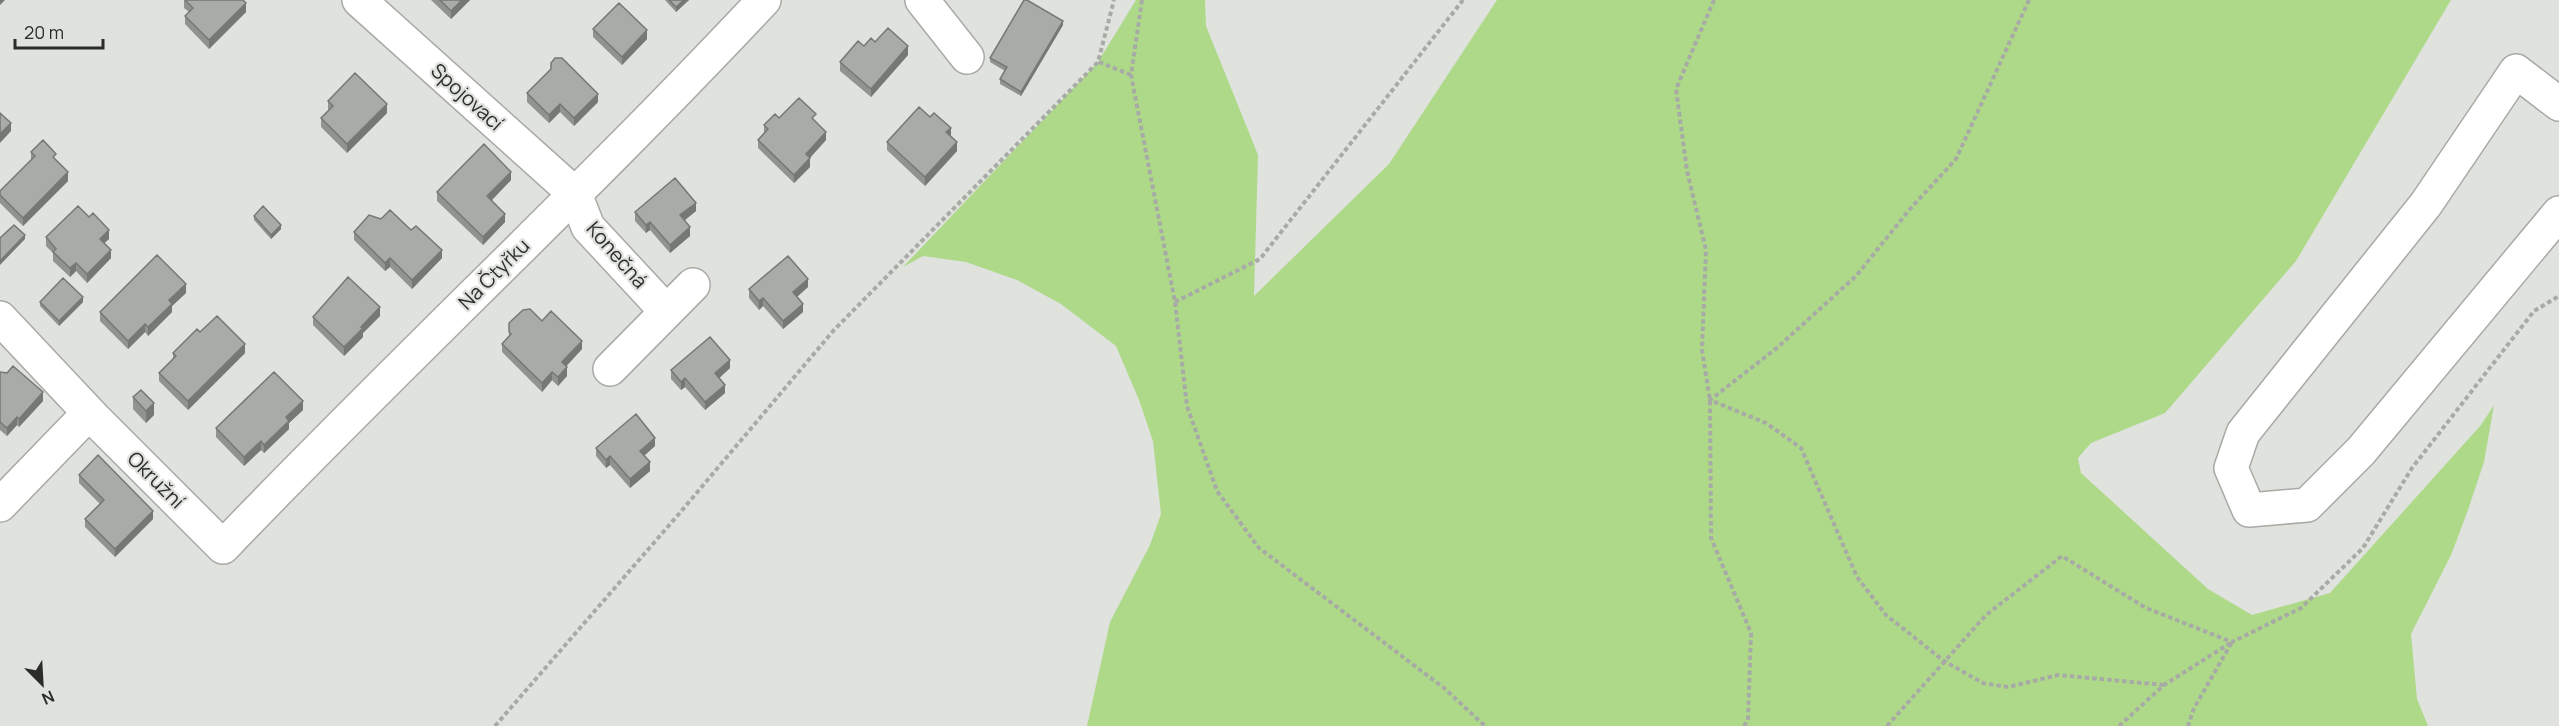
<svg xmlns="http://www.w3.org/2000/svg" width="2559" height="726" font-family="Manrope,sans-serif">
	<style>
		.green { fill: #aed989 }
		.lines { fill: none; stroke-linecap: round; stroke-linejoin: round }
		.minor-casing { stroke: #a8aaa6; stroke-width: 36 }
		.path { stroke: #a8aaa6; stroke-width: 4; stroke-dasharray: 4.5 3; stroke-linecap: butt }
		.minor { stroke: #fff; stroke-width: 33 }
		.wall { fill: #90938f }
		.shaded-wall { fill: #767874 }
		.building { fill: #a8aba6; stroke: #767874; stroke-width: 1.5 }
		.labels { text-anchor: middle; stroke-width: 4.5; stroke-linejoin: round; paint-order: stroke }
		.street-label { font-size: 20px; fill: #2c2d2b; stroke: #dfe2dd }
	</style>
	<rect width="100%" height="100%" fill="#dfe2dd"/>
	<path class="green" d="M 1136,0 L 1205,0 L 1206,26 L 1258,155 L 1254,296 L 1389,164 L 1497,0 L 2451,0 L 2296,261 L 2165,413 L 2091,443 L 2078,458 L 2081,473 L 2208,589 L 2252,615 L 2330,593 L 2481,425 L 2494,405 L 2484,462 L 2468,510 L 2451,555 L 2411,634 L 2417,699 L 2428,726 L 1087,726 L 1110,622 L 1150,545 L 1161,514 L 1153,441 L 1139,400 L 1116,346 L 1061,304 L 1017,280 L 966,262 L 923,256 L 903,267 L 1098,62 Z"/>
	<g class="lines">
		<defs>
			<path id="minor" d="M 359,0 L 575,194 L 588,227 L 666,311
				M 922,0 L 967,57
				M 2559,104 L 2516,71 L 2426,204 L 2243,433 L 2231,468 L 2249,510 L 2307,505 L 2361,451 L 2559,213
				M 0,318 L 96,420 L 223,547 C 400,362 589,187 764,0
				M 610,369 L 693,285
				M 0,505 L 89,413"/>
		</defs>
		<use href="#minor" class="minor-casing"/>
		<path class="path" d="M 1142,0 L 1131,75 L 1175,302 L 1187,406 L 1217,491 L 1259,548 L 1444,688 L 1485,726
			M 1714,0 L 1676,89 L 1687,171 L 1706,250 L 1702,350 L 1710,400 L 1711,538 L 1751,633 L 1748,720 L 1744,726
			M 2029,0 L 1956,159 L 1910,209 L 1856,276 L 1778,347 L 1710,400 L 1766,423 L 1801,448 L 1857,577 L 1886,615 L 1944,661 L 1983,683 L 2008,687 L 2058,675 L 2164,685
			M 1099,62 L 1131,75
			M 1175,302 L 1260,259 L 1463,0
			M 495,726 L 678,515 L 834,330 L 1098,62 L 1114,0
			M 1887,726 L 1986,615 L 2062,556 L 2146,608 L 2232,642 L 2301,608 L 2363,548 L 2412,468 L 2534,311 L 2559,296
			M 2119,726 L 2164,685 L 2232,642 L 2194,708 L 2188,726"/>
		<use href="#minor" class="minor"/>
	</g>
	<path class="wall" d="M 184,0 L 243,0 L 246,12 L 209,49 L 185,24 L 185,16 L 189,12 L 184,8 Z
		M 431,0 L 470,0 L 451,19 Z
		M 665,0 L 689,0 L 676,12 Z
		M 1063,25 L 1021,96 L 1000,84 L 1000,79 L 1005,71 L 990,62 L 990,58 Z
		M 593,29 L 647,39 L 622,65 L 593,37 Z
		M 864,46 L 908,55 L 871,97 L 840,71 L 840,62 Z
		M 527,93 L 598,102 L 574,126 L 560,112 L 549,123 L 527,102 Z
		M 328,101 L 387,113 L 347,153 L 321,127 L 321,118 L 329,110 L 328,109 Z
		M 779,118 L 816,122 L 826,140 L 810,158 L 810,167 L 794,183 L 758,148 L 758,140 L 764,133 L 764,125 Z
		M 951,136 L 957,151 L 925,186 L 887,150 L 887,142 Z
		M 31,152 L 56,160 L 68,181 L 23,226 L 0,203 L 0,191 L 31,160 Z
		M 511,180 L 492,200 L 505,222 L 483,245 L 437,201 L 437,192 Z
		M 696,211 L 685,220 L 690,236 L 670,253 L 650,230 L 646,233 L 635,221 L 635,212 Z
		M 254,216 L 281,229 L 271,239 L 254,220 Z
		M 411,230 L 442,258 L 412,289 L 390,267 L 385,271 L 354,240 L 354,232 Z
		M 46,237 L 109,239 L 104,243 L 111,258 L 87,283 L 76,271 L 70,277 L 53,261 L 53,253 L 46,246 Z
		M 808,287 L 797,297 L 803,312 L 783,329 L 763,306 L 759,310 L 749,298 L 749,289 Z
		M 186,293 L 172,306 L 172,312 L 148,336 L 145,332 L 128,349 L 100,321 L 100,312 Z
		M 40,302 L 83,302 L 59,326 L 40,306 Z
		M 380,316 L 363,333 L 363,337 L 344,356 L 313,325 L 313,317 Z
		M 542,321 L 582,349 L 566,366 L 567,376 L 558,386 L 552,380 L 542,392 L 502,352 L 502,344 L 509,336 L 509,323 Z
		M 200,332 L 245,353 L 188,410 L 159,381 L 159,373 L 173,359 L 173,353 Z
		M 730,368 L 719,378 L 725,393 L 705,410 L 685,387 L 681,390 L 671,379 L 671,370 Z
		M 0,372 L 43,401 L 19,427 L 17,425 L 7,436 L 0,430 Z
		M 133,397 L 154,415 L 146,423 L 133,409 Z
		M 303,410 L 289,423 L 289,429 L 264,453 L 261,450 L 244,466 L 216,437 L 216,428 Z
		M 655,446 L 644,456 L 650,471 L 630,488 L 610,465 L 606,468 L 596,456 L 596,448 Z
		M 79,475 L 153,519 L 115,557 L 85,527 L 85,519 L 100,504 L 79,483 Z"/>
	<path class="shaded-wall" d="M 0,0 L 5,0 L 0,5 Z
		M 462,0 L 470,0 L 451,19 L 451,11 Z
		M 684,0 L 689,0 L 676,12 L 676,7 Z
		M 246,3 L 246,12 L 209,49 L 209,40 Z
		M 1063,21 L 1063,25 L 1021,96 L 1021,92 Z
		M 647,30 L 647,39 L 622,65 L 622,57 Z
		M 908,46 L 908,55 L 871,97 L 871,89 Z
		M 598,94 L 598,102 L 574,126 L 574,118 Z
		M 387,104 L 387,113 L 347,153 L 347,144 Z
		M 560,104 L 560,112 L 549,123 L 549,115 Z
		M 11,123 L 11,131 L 0,143 L 0,134 Z
		M 951,128 L 951,136 L 946,132 Z
		M 826,132 L 826,140 L 806,162 L 806,154 Z
		M 957,142 L 957,151 L 925,186 L 925,177 Z
		M 810,158 L 810,167 L 794,183 L 794,175 Z
		M 68,172 L 68,181 L 23,226 L 23,218 Z
		M 511,172 L 511,180 L 487,205 L 487,196 Z
		M 696,203 L 696,211 L 680,224 L 680,215 Z
		M 505,214 L 505,222 L 483,245 L 483,237 Z
		M 650,222 L 650,230 L 646,233 L 646,225 Z
		M 281,225 L 281,229 L 271,239 L 271,235 Z
		M 690,227 L 690,236 L 670,253 L 670,245 Z
		M 109,230 L 109,239 L 100,247 L 100,239 Z
		M 25,235 L 25,239 L 0,265 L 0,261 Z
		M 111,250 L 111,258 L 87,283 L 87,274 Z
		M 442,250 L 442,258 L 412,289 L 412,280 Z
		M 390,258 L 390,267 L 385,271 L 385,263 Z
		M 76,263 L 76,271 L 70,277 L 70,268 Z
		M 808,279 L 808,287 L 793,300 L 793,292 Z
		M 186,284 L 186,293 L 172,306 L 172,312 L 148,336 L 148,327 L 169,300 Z
		M 83,297 L 83,302 L 59,326 L 59,321 Z
		M 763,298 L 763,306 L 759,310 L 759,301 Z
		M 803,304 L 803,312 L 783,329 L 783,321 Z
		M 380,307 L 380,316 L 363,333 L 363,337 L 344,356 L 344,347 L 361,327 Z
		M 145,324 L 145,332 L 128,349 L 128,341 Z
		M 582,341 L 582,349 L 562,371 L 562,362 Z
		M 245,344 L 245,353 L 188,410 L 188,401 Z
		M 730,360 L 730,368 L 715,382 L 715,373 Z
		M 567,367 L 567,376 L 558,386 L 558,377 Z
		M 552,372 L 552,380 L 542,392 L 542,383 Z
		M 685,378 L 685,387 L 681,390 L 681,382 Z
		M 725,385 L 725,393 L 705,410 L 705,402 Z
		M 43,392 L 43,401 L 19,427 L 19,419 Z
		M 303,401 L 303,410 L 289,423 L 289,429 L 264,453 L 264,445 L 286,417 Z
		M 154,403 L 154,415 L 146,423 L 146,411 Z
		M 17,417 L 17,425 L 7,436 L 7,428 Z
		M 655,438 L 655,446 L 640,459 L 640,451 Z
		M 261,441 L 261,450 L 244,466 L 244,457 Z
		M 610,456 L 610,465 L 606,468 L 606,460 Z
		M 650,462 L 650,471 L 630,488 L 630,479 Z
		M 153,511 L 153,519 L 115,557 L 115,549 Z"/>
	<path class="building" d="M 185,0 L 243,0 L 246,3 L 209,40 L 185,16 L 193,8 Z
		M 440,0 L 462,0 L 451,11 Z
		M 669,0 L 684,0 L 676,7 Z
		M 1024,0 L 1027,0 L 1063,21 L 1021,92 L 1000,79 L 1007,67 L 990,58 Z
		M 619,3 L 647,30 L 622,57 L 593,29 Z
		M 888,28 L 908,46 L 871,89 L 840,62 L 858,41 L 864,46 L 871,38 L 875,42 Z
		M 555,58 L 562,58 L 598,94 L 574,118 L 560,104 L 549,115 L 527,93 L 551,69 L 551,63 Z
		M 355,73 L 387,104 L 347,144 L 321,118 L 333,106 L 328,101 Z
		M 799,98 L 816,114 L 812,118 L 826,132 L 806,154 L 810,158 L 794,175 L 758,140 L 768,129 L 764,125 L 775,114 L 779,118 Z
		M 919,107 L 930,117 L 934,113 L 951,128 L 946,132 L 957,142 L 925,177 L 887,142 Z
		M 0,113 L 11,123 L 0,134 Z
		M 43,140 L 56,154 L 53,157 L 68,172 L 23,218 L 0,195 L 0,191 L 35,156 L 31,152 Z
		M 484,144 L 511,172 L 487,196 L 505,214 L 483,237 L 437,192 Z
		M 675,178 L 696,203 L 680,215 L 690,227 L 670,245 L 650,222 L 646,225 L 635,212 Z
		M 78,206 L 89,217 L 93,213 L 109,230 L 100,239 L 111,250 L 87,274 L 76,263 L 70,268 L 53,252 L 56,249 L 46,237 Z
		M 263,206 L 281,225 L 271,235 L 254,216 Z
		M 390,210 L 411,230 L 416,226 L 442,250 L 412,280 L 390,258 L 385,263 L 354,232 L 369,215 L 381,219 Z
		M 14,225 L 25,235 L 0,261 L 0,238 Z
		M 157,255 L 186,284 L 169,300 L 172,304 L 148,327 L 145,324 L 128,341 L 100,312 Z
		M 788,256 L 808,279 L 793,292 L 803,304 L 783,321 L 763,298 L 759,301 L 749,289 Z
		M 348,277 L 380,307 L 361,327 L 363,328 L 344,347 L 313,317 Z
		M 63,278 L 83,297 L 59,321 L 40,302 Z
		M 530,309 L 542,321 L 551,311 L 582,341 L 562,362 L 567,367 L 558,377 L 552,372 L 542,383 L 502,344 L 511,334 L 509,332 L 509,323 L 523,310 Z
		M 217,316 L 245,344 L 188,401 L 159,373 L 176,356 L 173,353 L 197,329 L 200,332 Z
		M 710,337 L 730,360 L 715,373 L 725,385 L 705,402 L 685,378 L 681,382 L 671,370 Z
		M 13,366 L 43,392 L 19,419 L 17,417 L 7,428 L 0,422 L 0,372 L 7,373 Z
		M 274,372 L 303,401 L 286,417 L 289,421 L 264,445 L 261,441 L 244,457 L 216,428 Z
		M 141,390 L 154,403 L 146,411 L 133,397 Z
		M 636,414 L 655,438 L 640,451 L 650,462 L 630,479 L 610,456 L 606,460 L 596,448 Z
		M 98,455 L 153,511 L 115,549 L 85,519 L 104,500 L 79,475 Z"/>
	<g class="labels">
		<g class="street-label">
			<text transform="translate(467 97) rotate(42)" y="7">Spojovací</text>
			<text transform="translate(617 255) rotate(49)" y="7">Konečná</text>
			<text transform="translate(494 274) rotate(-45)" y="7">Na Čtyřku</text>
			<text transform="translate(156 480) rotate(45)" y="7">Okružní</text>
		</g>
	</g>
	<g transform="translate(42 684) rotate(156)" stroke="#dfe2dd" stroke-width="4.5" paint-order="stroke">
	<path d="M0-4.5L10 22L0 15L-10 22Z" fill="#2c2d2b"/>
	<text y="-9" font-size="16" font-weight="bold" text-anchor="middle" fill="#2c2d2b">N</text>
	</g>
	<path d="M15 39v9h88v-9" fill="none" stroke="#2c2d2b" stroke-width="3"/>
	<text x="24" y="39" font-size="18" fill="#2c2d2b" stroke="#dfe2dd" stroke-width="4.5" paint-order="stroke">20 m</text>
</svg>
